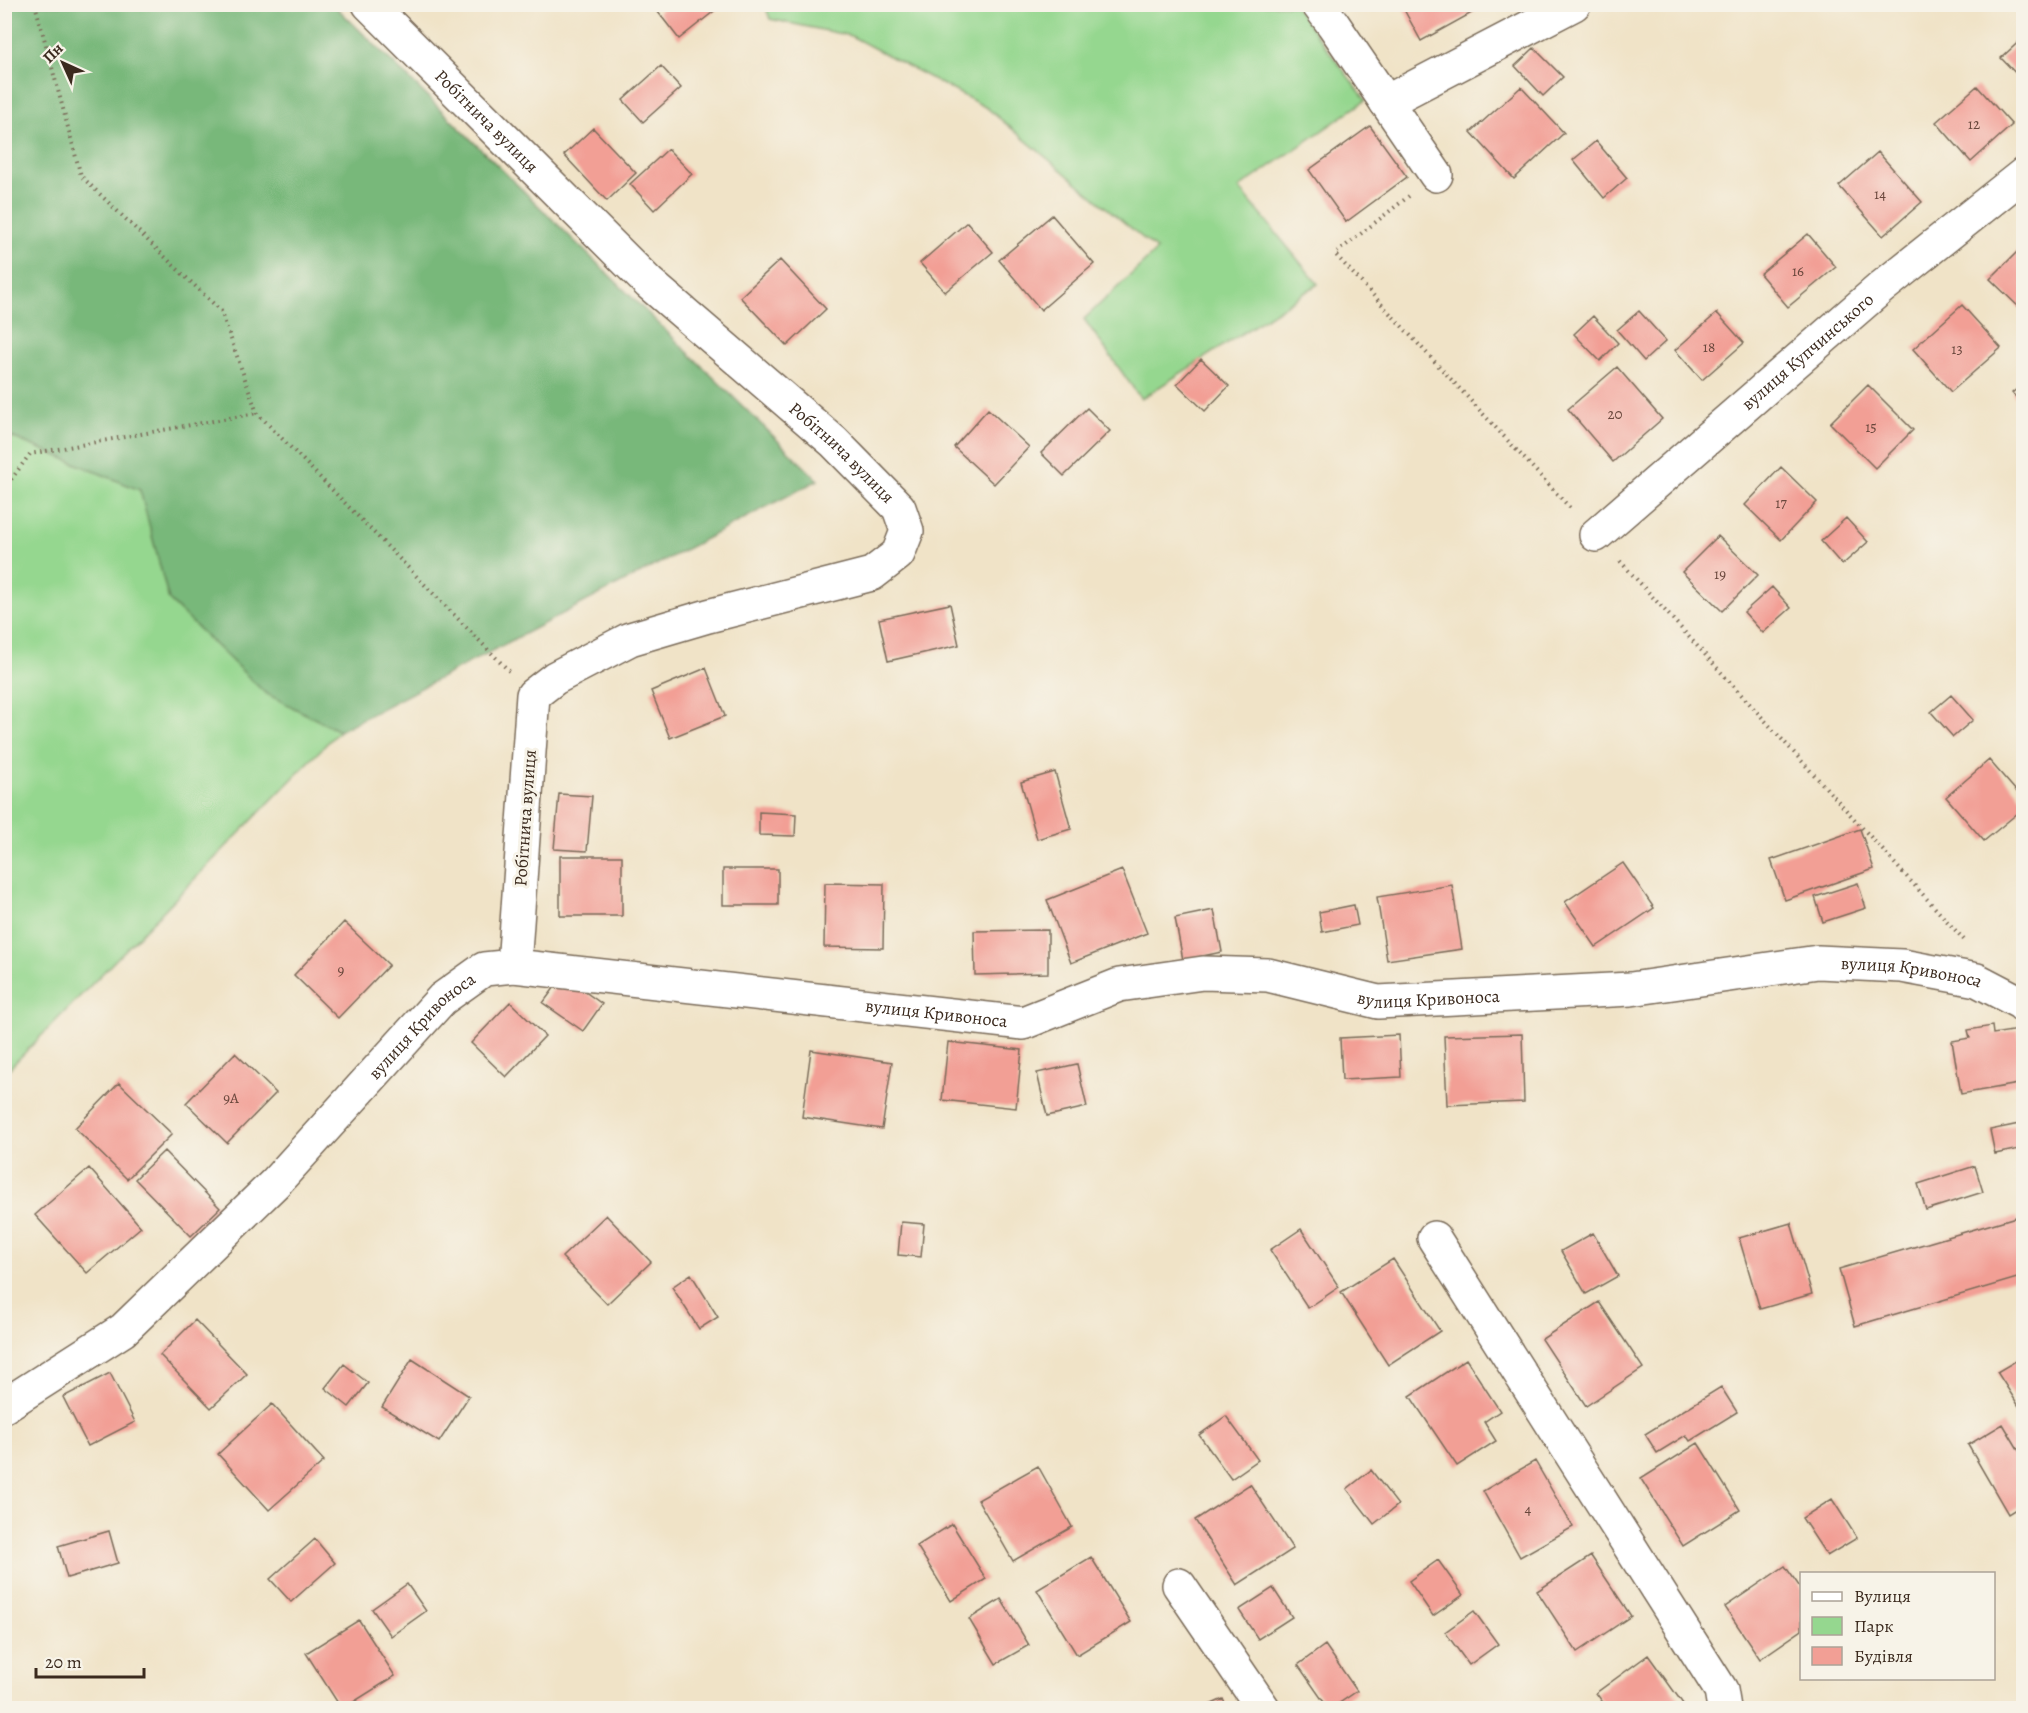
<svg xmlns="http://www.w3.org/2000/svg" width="2028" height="1713" font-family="Alegreya,serif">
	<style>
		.green { fill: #95d78f; stroke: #688056; stroke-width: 1.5 }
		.forest { fill: #78b87a; stroke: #5a714c; stroke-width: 1.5 }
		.building { fill: #f29f95 }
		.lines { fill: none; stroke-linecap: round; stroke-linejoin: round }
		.minor-casing { stroke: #7a6b59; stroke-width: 36 }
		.path { stroke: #7a6b59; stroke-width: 4; stroke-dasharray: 1.5 4.5; stroke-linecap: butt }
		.minor { stroke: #fff; stroke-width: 33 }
		.labels { text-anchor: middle; stroke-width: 6; stroke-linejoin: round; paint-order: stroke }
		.number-label { font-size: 15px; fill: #69473c }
		.street-label { font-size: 18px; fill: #3b2a1e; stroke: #f7f3e8 }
	</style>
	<rect width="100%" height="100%" fill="#f7f3e8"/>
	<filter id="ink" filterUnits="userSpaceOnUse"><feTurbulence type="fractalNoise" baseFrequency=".0167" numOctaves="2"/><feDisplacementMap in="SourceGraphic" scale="12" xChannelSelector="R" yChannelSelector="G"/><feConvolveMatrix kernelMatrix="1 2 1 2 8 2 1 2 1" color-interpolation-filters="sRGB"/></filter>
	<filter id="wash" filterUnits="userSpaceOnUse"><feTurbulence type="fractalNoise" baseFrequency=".008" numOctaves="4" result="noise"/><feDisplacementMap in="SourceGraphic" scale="24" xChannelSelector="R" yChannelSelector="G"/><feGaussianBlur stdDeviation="1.35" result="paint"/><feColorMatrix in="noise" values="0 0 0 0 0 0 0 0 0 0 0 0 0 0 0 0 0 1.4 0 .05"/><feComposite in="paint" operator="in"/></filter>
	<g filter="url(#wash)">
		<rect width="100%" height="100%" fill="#f0e3c7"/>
		<path class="green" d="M 765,5 L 1294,5 L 1366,100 L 1239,188 L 1318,284 L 1141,399 L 1084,319 L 1157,250 L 987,108 L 851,36 L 770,19 Z
			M 4,434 L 140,490 L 169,600 L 265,693 L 339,731 L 5,1073 Z"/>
		<path class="forest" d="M 4,5 L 334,5 L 818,480 L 339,731 L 265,693 L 169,600 L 140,490 L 5,434 Z"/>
		<g id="blocks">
			<path class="building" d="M 668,4 L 723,4 L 679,39 L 658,12 Z
				M 1401,4 L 1477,4 L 1479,9 L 1421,41 Z
				M 2024,37 L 2024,82 L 2001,58 Z
				M 1534,48 L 1563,77 L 1543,96 L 1515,66 Z
				M 661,66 L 681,88 L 643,122 L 623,100 Z
				M 1977,86 L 2012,125 L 1971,162 L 1936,122 Z
				M 1521,87 L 1564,133 L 1514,179 L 1471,132 Z
				M 1370,126 L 1407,177 L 1346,222 L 1309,170 Z
				M 593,128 L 636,173 L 607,201 L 564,155 Z
				M 1596,141 L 1627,178 L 1604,198 L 1573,160 Z
				M 668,149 L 692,174 L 654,210 L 630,184 Z
				M 1878,152 L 1922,202 L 1883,236 L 1839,186 Z
				M 1052,215 L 1094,264 L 1041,310 L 999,260 Z
				M 967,222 L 993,252 L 945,292 L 920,263 Z
				M 1808,234 L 1836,267 L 1788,307 L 1760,274 Z
				M 2024,245 L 2024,312 L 1990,279 Z
				M 780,260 L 826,309 L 787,346 L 740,297 Z
				M 1962,305 L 2001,348 L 1951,392 L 1913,349 Z
				M 1639,311 L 1666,341 L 1644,361 L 1617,330 Z
				M 1717,313 L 1744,343 L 1702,380 L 1675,350 Z
				M 1593,316 L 1618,343 L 1600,361 L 1574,334 Z
				M 1201,359 L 1229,386 L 1205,411 L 1177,384 Z
				M 1617,367 L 1662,419 L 1613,462 L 1568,409 Z
				M 2024,383 L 2024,405 L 2012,393 Z
				M 1868,385 L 1913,430 L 1875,468 L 1830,423 Z
				M 1087,408 L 1110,431 L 1064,476 L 1041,453 Z
				M 988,409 L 1029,447 L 994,484 L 954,447 Z
				M 1781,467 L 1817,502 L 1781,540 L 1745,505 Z
				M 1846,518 L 1868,542 L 1842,565 L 1821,541 Z
				M 1718,536 L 1758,575 L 1722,611 L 1682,572 Z
				M 1772,587 L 1791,608 L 1763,633 L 1744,612 Z
				M 950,604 L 959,645 L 888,661 L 879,619 Z
				M 706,668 L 725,716 L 670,738 L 651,691 Z
				M 1951,695 L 1973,720 L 1953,737 L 1931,712 Z
				M 1989,760 L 2024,800 L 2024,808 L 1984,841 L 1946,797 Z
				M 1055,772 L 1071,829 L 1037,839 L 1021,782 Z
				M 559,794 L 592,796 L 587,851 L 554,849 Z
				M 759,812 L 796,814 L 795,836 L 759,835 Z
				M 1860,829 L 1874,869 L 1785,900 L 1771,860 Z
				M 560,856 L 622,856 L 622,916 L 560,916 Z
				M 1623,863 L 1654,908 L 1596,947 L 1565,902 Z
				M 723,869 L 778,869 L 778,905 L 723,905 Z
				M 1122,870 L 1147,933 L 1071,963 L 1047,900 Z
				M 825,883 L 884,884 L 883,948 L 824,947 Z
				M 1858,883 L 1866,908 L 1823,922 L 1815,897 Z
				M 1452,885 L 1462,949 L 1387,960 L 1377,897 Z
				M 1354,905 L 1358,925 L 1322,932 L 1319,912 Z
				M 1214,910 L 1222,952 L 1183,960 L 1175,918 Z
				M 344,922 L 389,965 L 338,1018 L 294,975 Z
				M 1048,930 L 1048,973 L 975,975 L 974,931 Z
				M 563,976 L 602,1004 L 583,1031 L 543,1003 Z
				M 510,1002 L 545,1036 L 506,1077 L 471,1043 Z
				M 1992,1026 L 1993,1034 L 2018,1030 L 2024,1063 L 2024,1083 L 1961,1094 L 1952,1041 L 1970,1038 L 1968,1030 Z
				M 1522,1034 L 1524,1102 L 1447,1105 L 1444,1036 Z
				M 1399,1035 L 1401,1077 L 1342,1080 L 1340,1038 Z
				M 948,1042 L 1022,1050 L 1016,1108 L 942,1100 Z
				M 811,1050 L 892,1062 L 882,1129 L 802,1117 Z
				M 235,1053 L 276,1093 L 227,1143 L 186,1103 Z
				M 1077,1064 L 1087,1107 L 1047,1116 L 1037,1073 Z
				M 119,1083 L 172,1134 L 127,1179 L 75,1128 Z
				M 2024,1123 L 2024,1148 L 1995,1154 L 1990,1130 Z
				M 164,1151 L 220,1208 L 191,1236 L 135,1179 Z
				M 1975,1166 L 1983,1192 L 1926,1210 L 1918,1184 Z
				M 89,1168 L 141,1227 L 87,1273 L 35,1215 Z
				M 606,1215 L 651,1262 L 607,1304 L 562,1257 Z
				M 2016,1217 L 2024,1243 L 2024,1276 L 1855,1326 L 1839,1269 Z
				M 901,1222 L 924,1224 L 921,1257 L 898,1255 Z
				M 1791,1223 L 1812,1294 L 1760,1309 L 1739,1238 Z
				M 1301,1229 L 1339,1287 L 1308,1308 L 1270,1250 Z
				M 1593,1233 L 1618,1276 L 1586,1294 L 1561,1251 Z
				M 1393,1259 L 1440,1331 L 1388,1365 L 1341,1292 Z
				M 691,1274 L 718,1317 L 699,1329 L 672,1287 Z
				M 1599,1302 L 1643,1368 L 1586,1406 L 1542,1339 Z
				M 195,1320 L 247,1374 L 211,1408 L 160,1355 Z
				M 2024,1356 L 2024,1414 L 1997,1372 Z
				M 412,1359 L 469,1396 L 439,1442 L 382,1407 Z
				M 1466,1359 L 1500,1411 L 1484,1422 L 1496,1441 L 1457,1466 L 1410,1396 Z
				M 344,1364 L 368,1383 L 349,1407 L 325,1388 Z
				M 110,1373 L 135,1422 L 88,1446 L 63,1397 Z
				M 1721,1387 L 1737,1412 L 1690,1441 L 1686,1435 L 1657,1453 L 1645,1434 Z
				M 272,1404 L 324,1461 L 269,1510 L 218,1454 Z
				M 1226,1416 L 1258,1460 L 1231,1479 L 1199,1435 Z
				M 2003,1424 L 2024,1459 L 2024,1504 L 2008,1514 L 1968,1445 Z
				M 1698,1443 L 1740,1510 L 1683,1546 L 1641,1479 Z
				M 1535,1461 L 1573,1527 L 1520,1557 L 1483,1491 Z
				M 1038,1466 L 1072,1527 L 1013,1561 L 978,1500 Z
				M 1371,1470 L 1398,1505 L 1374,1524 L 1347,1489 Z
				M 1250,1484 L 1293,1549 L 1237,1585 L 1195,1520 Z
				M 1832,1499 L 1857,1538 L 1827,1556 L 1802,1518 Z
				M 952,1524 L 986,1579 L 951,1601 L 917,1546 Z
				M 109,1531 L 118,1563 L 67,1578 L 58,1546 Z
				M 315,1539 L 335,1563 L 291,1602 L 270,1579 Z
				M 1591,1556 L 1631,1616 L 1577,1652 L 1537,1591 Z
				M 1091,1557 L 1131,1622 L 1077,1655 L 1037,1590 Z
				M 1438,1560 L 1463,1595 L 1433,1616 L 1409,1581 Z
				M 1785,1566 L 1802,1590 L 1802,1630 L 1760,1659 L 1725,1607 Z
				M 407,1584 L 426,1611 L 391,1636 L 372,1609 Z
				M 1273,1588 L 1292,1617 L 1258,1639 L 1239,1610 Z
				M 1001,1599 L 1029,1645 L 996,1664 L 969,1619 Z
				M 1474,1611 L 1498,1644 L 1469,1665 L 1445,1632 Z
				M 359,1620 L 395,1676 L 344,1708 L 341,1708 L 306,1653 Z
				M 1325,1645 L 1357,1691 L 1332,1708 L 1328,1708 L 1298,1665 Z
				M 1648,1655 L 1686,1708 L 1607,1708 L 1596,1693 Z
				M 1223,1699 L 1227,1708 L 1203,1708 Z
				M 1537,1703 L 1541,1708 L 1528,1708 Z"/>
		</g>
	</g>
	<g filter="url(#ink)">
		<use href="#blocks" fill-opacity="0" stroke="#7a6b59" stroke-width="1.5"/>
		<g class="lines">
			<defs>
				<g id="minor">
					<path id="s1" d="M 369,4 L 649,283 L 834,442 L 899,508 L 907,531 L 898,554 L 872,574 L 708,616 L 630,639 L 555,678 L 533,695 L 514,966"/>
					<path d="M 1318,4 L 1333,24 L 1436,175"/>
					<path d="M 1386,102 L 1574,4"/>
					<path id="s2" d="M 1596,535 L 1882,287 L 2024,174"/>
					<path d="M 1434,1238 L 1721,1690 L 1724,1708"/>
					<path id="s3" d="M 4,1406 L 123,1330 L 275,1183 L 442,999 L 484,969 L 514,966 L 1023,1023 L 1119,985 L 1203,973 L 1268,975 L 1378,1002 L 1631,989 L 1818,962 L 1902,966 L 1977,980 L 2021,1003 L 2024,1006"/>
					<path d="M 1179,1585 L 1263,1708"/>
				</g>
			</defs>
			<use href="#minor" class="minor-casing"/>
			<path class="path" d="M 35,4 L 81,176 L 221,311 L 257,413 L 509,671
				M 1409,196 L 1335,254 L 1572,510
				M 4,489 L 30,454 L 257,413
				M 1620,561 L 1966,942"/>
			<use href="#minor" class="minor"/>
		</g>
	</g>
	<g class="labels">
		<g class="number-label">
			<text x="1974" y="129">12</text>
			<text x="1880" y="199">14</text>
			<text x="1798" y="276">16</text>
			<text x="1709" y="352">18</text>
			<text x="1957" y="354">13</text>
			<text x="1615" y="419">20</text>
			<text x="1871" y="432">15</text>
			<text x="1781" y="508">17</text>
			<text x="1720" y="579">19</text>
			<text x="341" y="975">9</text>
			<text x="231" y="1103">9А</text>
			<text x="1528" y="1514">4</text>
		</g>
		<g class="street-label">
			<text dy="6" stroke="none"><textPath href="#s1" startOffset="166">Робітнича вулиця</textPath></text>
			<text dy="6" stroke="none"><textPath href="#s2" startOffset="280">вулиця Купчинського</textPath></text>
			<text dy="6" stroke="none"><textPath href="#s1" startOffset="652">Робітнича вулиця</textPath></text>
			<text transform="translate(525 818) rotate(-86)" y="6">Робітнича вулиця</text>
			<text dy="6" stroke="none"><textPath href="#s3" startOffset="2098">вулиця Кривоноса</textPath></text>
			<text dy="6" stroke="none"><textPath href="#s3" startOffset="1612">вулиця Кривоноса</textPath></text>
			<text dy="6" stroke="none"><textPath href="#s3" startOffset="1108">вулиця Кривоноса</textPath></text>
			<text dy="6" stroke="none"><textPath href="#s3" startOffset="568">вулиця Кривоноса</textPath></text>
		</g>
	</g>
	<rect width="2028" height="1713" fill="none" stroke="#f7f3e8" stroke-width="24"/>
	<rect x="1800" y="1572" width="195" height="108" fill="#f7f3e8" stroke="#aca397" stroke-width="1.5"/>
	<rect x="1812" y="1592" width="30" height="9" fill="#ffffff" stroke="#aca397" stroke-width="1.5"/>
	<text x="1854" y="1602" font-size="18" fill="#3b2a1e">Вулиця</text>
	<rect x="1812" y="1617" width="30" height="18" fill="#95d78f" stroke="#aca397" stroke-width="1.5"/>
	<text x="1854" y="1632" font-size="18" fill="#3b2a1e">Парк</text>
	<rect x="1812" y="1647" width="30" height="18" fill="#f29f95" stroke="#aca397" stroke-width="1.5"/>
	<text x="1854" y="1662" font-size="18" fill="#3b2a1e">Будівля</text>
	<g transform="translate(63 63) rotate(315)" stroke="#f7f3e8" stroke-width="4.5" paint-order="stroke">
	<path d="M0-4.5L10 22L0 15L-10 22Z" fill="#3b2a1e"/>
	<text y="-9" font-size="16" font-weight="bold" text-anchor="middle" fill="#3b2a1e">Пн</text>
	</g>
	<path d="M36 1668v9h108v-9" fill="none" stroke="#3b2a1e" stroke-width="3"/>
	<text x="45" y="1668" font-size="18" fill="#3b2a1e" stroke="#f7f3e8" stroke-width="4.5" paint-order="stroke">20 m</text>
</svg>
